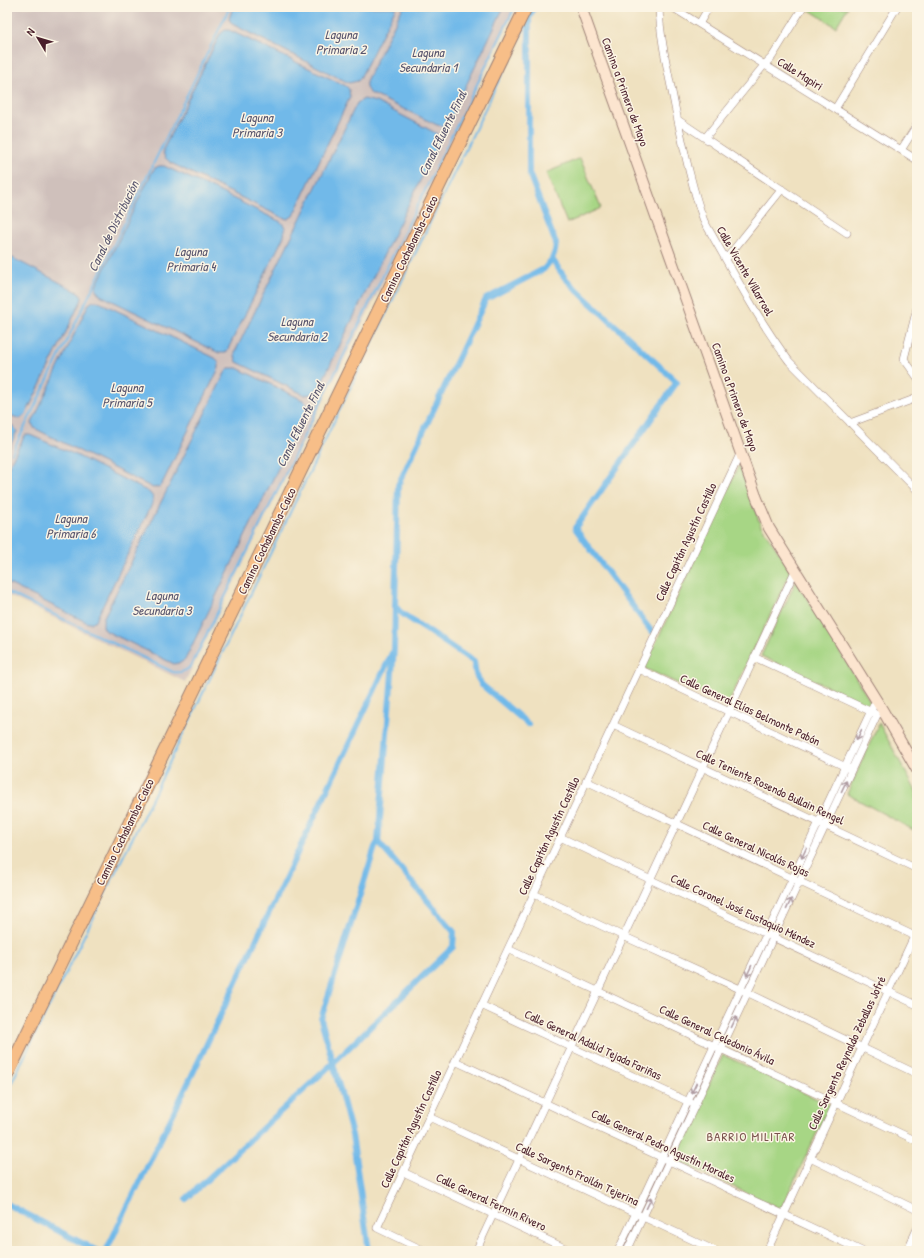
<svg xmlns="http://www.w3.org/2000/svg" width="924" height="1258" font-family="'Patrick Hand',sans-serif">
	<style>
		.industrial { fill: #cfc0bb }
		.green { fill: #a7d685; stroke: #787a58 }
		.water { fill: #71b9e9; stroke: #5e6c8a }
		.lines { fill: none; stroke-linecap: round; stroke-linejoin: round }
		.stream { stroke: #71b9e9; stroke-width: 2 }
		.canal { stroke: #71b9e9; stroke-width: 6 }
		.minor-casing { stroke: #9c8076; stroke-width: 8 }
		.secondary-casing { stroke: #9c8076; stroke-width: 12 }
		.primary-casing { stroke: #9c8076; stroke-width: 14 }
		.minor { stroke: #fff; stroke-width: 7 }
		.secondary { stroke: #fce5cf; stroke-width: 10 }
		.primary { stroke: #f7be88; stroke-width: 12 }
		.oneway { stroke: #ae9aa0 }
		.labels { text-anchor: middle; stroke-width: 3; stroke-linejoin: round; paint-order: stroke }
		.street-label { font-size: 12px; fill: #4a1f2b; stroke: #fcf5e5 }
		.water-label { font-size: 13px; font-style: italic; fill: #58556e; stroke: #fcf5e5 }
		.neighbourhood-label { font-size: 13px; letter-spacing: 1px; fill: #79524c; stroke: #fcf5e5 }
	</style>
	<rect width="100%" height="100%" fill="#fcf5e5"/>
	<filter id="ink" filterUnits="userSpaceOnUse"><feTurbulence type="fractalNoise" baseFrequency=".025" numOctaves="2"/><feDisplacementMap in="SourceGraphic" scale="8" xChannelSelector="R" yChannelSelector="G"/><feConvolveMatrix kernelMatrix="1 2 1 2 8 2 1 2 1" color-interpolation-filters="sRGB"/></filter>
	<filter id="wash" filterUnits="userSpaceOnUse"><feTurbulence type="fractalNoise" baseFrequency=".012" numOctaves="4" result="noise"/><feDisplacementMap in="SourceGraphic" scale="16" xChannelSelector="R" yChannelSelector="G"/><feGaussianBlur stdDeviation="0.9" result="paint"/><feColorMatrix in="noise" values="0 0 0 0 0 0 0 0 0 0 0 0 0 0 0 0 0 1.4 0 .05"/><feComposite in="paint" operator="in"/></filter>
	<g filter="url(#wash)">
		<rect width="100%" height="100%" fill="#efe1c0"/>
		<path class="industrial" d="M 7,7 L 516,7 L 393,263 L 321,405 L 185,682 L 7,595 Z"/>
		<path class="green" d="M 809,7 L 848,7 L 836,27 L 808,9 Z
			M 580,158 L 601,208 L 567,223 L 546,173 Z
			M 739,465 L 760,524 L 791,571 L 727,706 L 644,668 Z
			M 796,581 L 870,701 L 868,705 L 761,656 Z
			M 879,723 L 917,793 L 917,832 L 847,794 Z
			M 723,1055 L 830,1105 L 781,1209 L 674,1159 Z"/>
		<path class="water" d="M 233,7 L 396,7 L 360,78 L 358,81 L 349,83 L 232,24 L 229,19 Z
			M 403,7 L 504,7 L 450,119 L 442,126 L 437,125 L 370,93 C 365,88 365,86 367,79 Z
			M 225,30 L 229,30 L 346,86 L 349,89 L 350,97 L 293,216 L 288,219 L 283,218 L 171,163 C 166,159 163,156 163,150 L 220,34 Z
			M 364,99 L 376,102 L 434,132 L 437,134 L 439,142 L 319,388 L 312,394 L 305,395 L 237,362 L 235,356 L 235,352 L 354,109 L 357,103 Z
			M 159,166 L 164,166 L 212,188 L 281,222 L 285,227 L 284,236 L 226,353 L 219,353 L 100,295 L 96,290 L 96,286 L 152,172 L 155,168 Z
			M 7,255 L 78,292 L 82,297 L 82,299 L 26,414 L 20,419 L 7,414 Z
			M 93,301 L 97,301 L 215,358 C 219,361 219,363 219,368 L 162,484 L 159,487 L 153,488 L 34,428 L 32,423 L 88,305 Z
			M 229,368 L 237,368 L 303,400 L 307,405 L 307,409 L 186,658 L 182,662 L 174,664 L 106,631 L 103,627 L 103,619 L 225,373 Z
			M 7,422 L 13,426 L 17,431 L 7,453 Z
			M 25,435 L 30,435 L 76,455 L 149,492 L 153,497 L 152,504 L 96,620 L 91,623 L 88,623 L 7,583 L 7,469 Z"/>
		<g class="lines">
			<path class="stream" d="M 12,453 L 230,7
				M 7,592 L 173,672 C 180,673 185,672 191,666 L 515,7
				M 7,1092 L 158,786 L 529,18"/>
			<path class="canal" d="M 552,259 L 565,278 L 585,298 L 677,382 L 575,528 L 651,631
				M 395,605 L 399,611 L 407,617 L 474,662 L 476,675 L 482,685 L 528,724
				M 186,1199 L 333,1063 L 321,1019 L 375,847 L 378,842 L 394,649 L 398,485 L 486,299 L 544,269 L 552,259 L 555,251 L 556,243 L 553,236 L 529,173 L 529,18 L 534,7
				M 7,1204 L 97,1251
				M 106,1251 L 193,1073 L 392,653
				M 369,1251 L 352,1135 L 333,1063 L 453,947 L 454,932 L 378,842"/>
		</g>
	</g>
	<g filter="url(#ink)">
		<g class="lines">
			<defs>
				<path id="minor" d="M 659,7 C 660,40 669,75 675,107 C 683,144 691,186 704,221 C 731,268 756,317 789,361 L 917,490
					M 672,7 L 917,160
					M 699,24 L 709,7
					M 835,109 L 897,7
					M 678,120 L 847,233
					M 705,138 L 765,64 L 772,57 L 803,7
					M 901,150 L 917,125
					M 726,259 L 782,189
					M 917,308 L 904,359 L 917,377
					M 850,423 L 917,398
					M 754,657 L 874,713
					M 639,669 L 848,768
					M 613,725 L 917,869
					M 586,781 L 917,937
					M 560,837 L 917,1005
					M 534,894 L 623,936 L 740,989 L 917,1074
					M 508,949 L 917,1141
					M 481,1005 L 691,1103
					M 455,1061 L 862,1251
					M 429,1117 L 716,1251
					M 810,1158 L 917,1210
					M 403,1172 L 571,1251
					M 425,1251 L 377,1228 L 741,452
					M 476,1251 L 795,571
					M 618,1251 L 876,700
					M 627,1251 L 877,715 L 883,711
					M 767,1251 L 917,930
					M 907,1251 L 917,1229"/>
				<path id="secondary" d="M 581,7 L 676,272 L 756,496 L 769,528 L 883,711 L 917,770"/>
				<path id="primary" d="M 7,1075 L 526,7"/>
			</defs>
			<use href="#minor" class="minor-casing"/>
			<use href="#secondary" class="secondary-casing"/>
			<use href="#primary" class="primary-casing"/>
			<use href="#minor" class="minor"/>
			<use href="#secondary" class="secondary"/>
			<use href="#primary" class="primary"/>
		</g>
		<defs><path id="oneway-shaft" d="M-6 0H5M1.5-3L5.5 0L1.5 3" fill="none" stroke-width="1.6" stroke-linecap="round" stroke-linejoin="round"/></defs>
		<g class="oneway">
			<use href="#oneway-shaft" transform="translate(859 735) rotate(115)"/>
			<use href="#oneway-shaft" transform="translate(844 786) rotate(-65)"/>
			<use href="#oneway-shaft" transform="translate(804 853) rotate(115)"/>
			<use href="#oneway-shaft" transform="translate(789 904) rotate(-65)"/>
			<use href="#oneway-shaft" transform="translate(749 971) rotate(115)"/>
			<use href="#oneway-shaft" transform="translate(734 1022) rotate(-65)"/>
			<use href="#oneway-shaft" transform="translate(694 1088) rotate(115)"/>
			<use href="#oneway-shaft" transform="translate(649 1203) rotate(-65)"/>
		</g>
	</g>
	<g class="labels">
		<g class="street-label">
			<text transform="translate(800 74) rotate(32)" y="4">Calle Mapiri</text>
			<text transform="translate(625 92) rotate(70)" y="4">Camino a Primero de Mayo</text>
			<text transform="translate(409 249) rotate(-64)" y="4">Camino Cochabamba-Caico</text>
			<text transform="translate(745 271) rotate(60)" y="4">Calle Vicente Villarroel</text>
			<text transform="translate(735 397) rotate(70)" y="4">Camino a Primero de Mayo</text>
			<text transform="translate(267 541) rotate(-64)" y="4">Camino Cochabamba-Caico</text>
			<text transform="translate(686 542) rotate(-65)" y="4">Calle Capitán Agustín Castillo</text>
			<text transform="translate(750 710) rotate(25)" y="4">Calle General Elías Belmonte Pabón</text>
			<text transform="translate(770 787) rotate(25)" y="4">Calle Teniente Rosendo Bullain Rengel</text>
			<text transform="translate(125 832) rotate(-64)" y="4">Camino Cochabamba-Caico</text>
			<text transform="translate(549 836) rotate(-65)" y="4">Calle Capitán Agustín Castillo</text>
			<text transform="translate(756 849) rotate(25)" y="4">Calle General Nicolás Rojas</text>
			<text transform="translate(743 911) rotate(25)" y="4">Calle Coronel José Eustaquio Méndez</text>
			<text transform="translate(717 1035) rotate(25)" y="4">Calle General Celedonio Ávila</text>
			<text transform="translate(593 1045) rotate(25)" y="4">Calle General Adalid Tejada Fariñas</text>
			<text transform="translate(847 1053) rotate(-65)" y="4">Calle Sargento Reynaldo Zeballos Jofré</text>
			<text transform="translate(411 1129) rotate(-65)" y="4">Calle Capitán Agustín Castillo</text>
			<text transform="translate(663 1146) rotate(25)" y="4">Calle General Pedro Agustín Morales</text>
			<text transform="translate(577 1174) rotate(25)" y="4">Calle Sargento Froilán Tejerina</text>
			<text transform="translate(491 1202) rotate(25)" y="4">Calle General Fermín Rivero</text>
		</g>
		<g class="water-label">
			<text x="341" y="39">Laguna<tspan x="341" dy="15">Primaria 2</tspan></text>
			<text x="428" y="57">Laguna<tspan x="428" dy="15">Secundaria 1</tspan></text>
			<text x="257" y="122">Laguna<tspan x="257" dy="15">Primaria 3</tspan></text>
			<text transform="translate(442 133) rotate(-64)" y="5">Canal Efluente Final</text>
			<text transform="translate(113 226) rotate(-64)" y="5">Canal de Distribución</text>
			<text x="191" y="256">Laguna<tspan x="191" dy="15">Primaria 4</tspan></text>
			<text x="297" y="326">Laguna<tspan x="297" dy="15">Secundaria 2</tspan></text>
			<text x="127" y="392">Laguna<tspan x="127" dy="15">Primaria 5</tspan></text>
			<text transform="translate(300 424) rotate(-64)" y="5">Canal Efluente Final</text>
			<text x="71" y="523">Laguna<tspan x="71" dy="15">Primaria 6</tspan></text>
			<text x="162" y="600">Laguna<tspan x="162" dy="15">Secundaria 3</tspan></text>
		</g>
		<g class="neighbourhood-label">
			<text x="751" y="1141">BARRIO MILITAR</text>
		</g>
	</g>
	<rect width="924" height="1258" fill="none" stroke="#fcf5e5" stroke-width="24"/>
	<g transform="translate(38 38) rotate(308)" stroke="#fcf5e5" stroke-width="3" paint-order="stroke">
	<path d="M0-3L7 15L0 10L-7 15Z" fill="#4a1f2b"/>
	<text y="-6" font-size="11" font-weight="bold" text-anchor="middle" fill="#4a1f2b">N</text>
	</g>
</svg>
